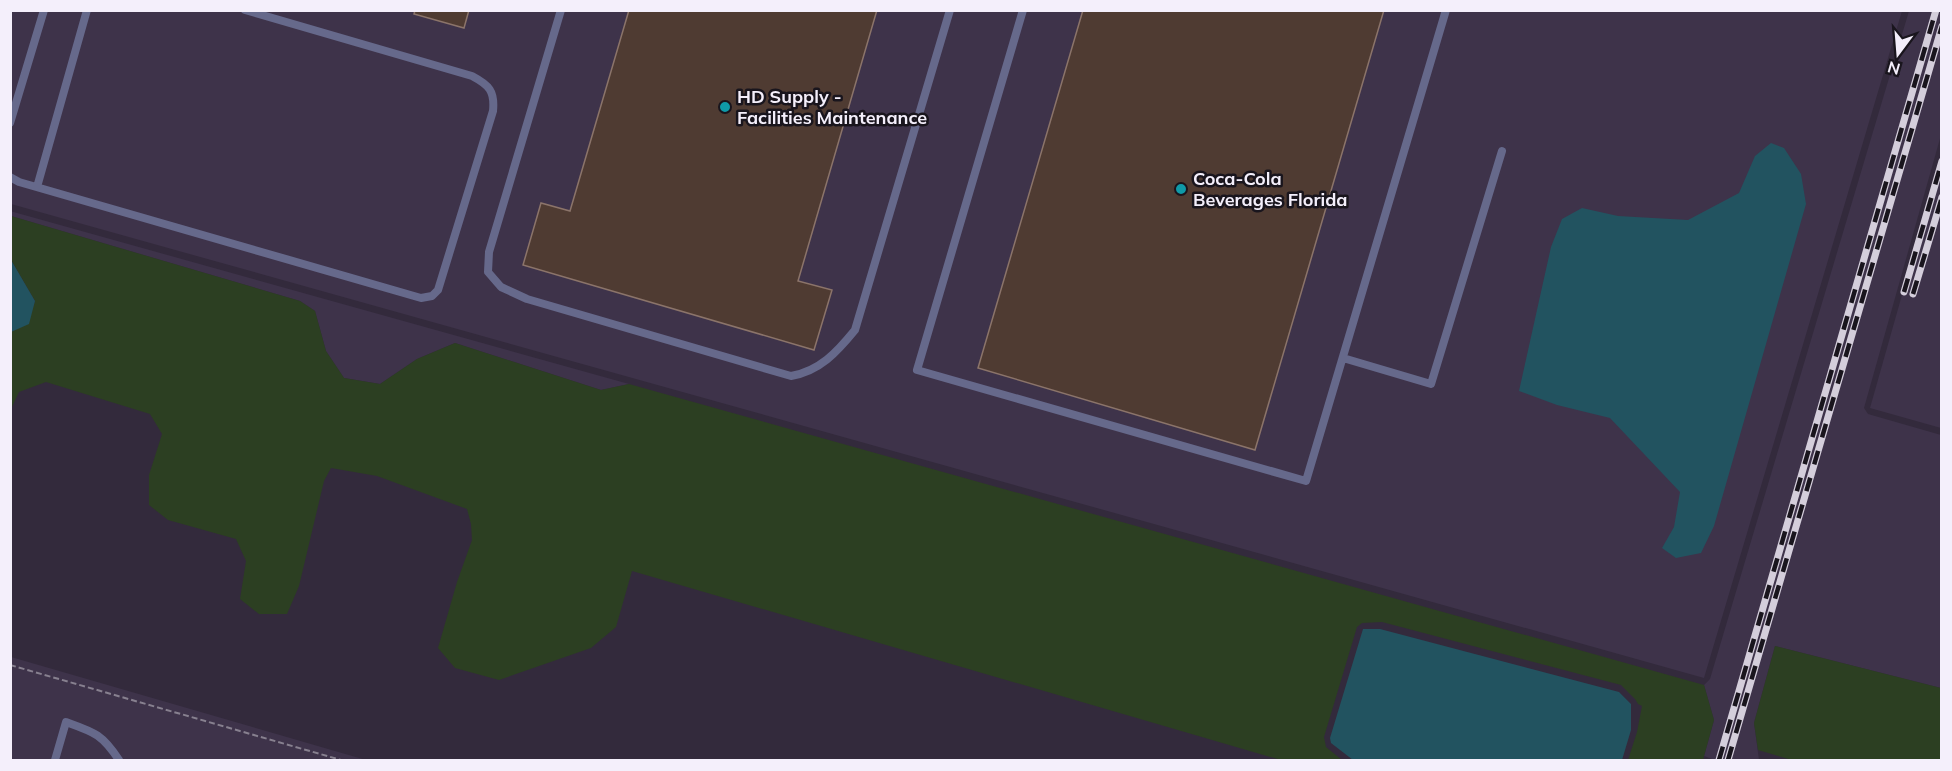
<svg xmlns="http://www.w3.org/2000/svg" width="1952" height="771" font-family="Mulish,sans-serif">
	<style>
		.built { fill: #3e334a }
		.green { fill: #2c3f22 }
		.water { fill: #225360 }
		.building { fill: #4f3b32; stroke: #8b746a; stroke-width: 1.5 }
		.lines { fill: none; stroke-linecap: round; stroke-linejoin: round }
		.path { stroke: #87808f; stroke-width: 2; stroke-dasharray: 6 3; stroke-linecap: butt }
		.service { stroke: #66698b; stroke-width: 8 }
		.rail-casing { stroke: #d4cedb; stroke-width: 7 }
		.rail { stroke: #19151d; stroke-width: 4.5; stroke-dasharray: 14; stroke-linecap: butt }
		.culture-dot { fill: #0f9aa8; stroke: #19151d; stroke-width: 2 }
		.labels { text-anchor: middle; stroke-width: 5; stroke-linejoin: round; paint-order: stroke }
		.poi-label { font-size: 18px; font-weight: bold; fill: #f4effb; stroke: #19151d; text-anchor: start }
	</style>
	<rect width="100%" height="100%" fill="#332a3c"/>
	<path class="built" d="M 10,11 L 1902,11 L 1704,678 L 11,204 Z
		M 1909,11 L 1941,11 L 1941,135 L 1864,408 L 1868,414 L 1941,435 L 1941,688 L 1775,646 L 1754,723 L 1759,760 L 1715,760 L 1704,756 L 1714,720 L 1704,685 L 1710,679 Z
		M 1941,157 L 1942,428 L 1941,428 L 1870,408 Z
		M 10,211 L 629,384 L 601,390 L 455,343 L 417,359 L 380,384 L 344,378 L 326,351 L 315,311 L 300,301 L 11,216 Z
		M 11,657 L 366,760 L 11,760 Z"/>
	<path class="green" d="M 11,216 L 300,301 L 315,311 L 326,351 L 344,378 L 380,384 L 417,359 L 455,343 L 601,390 L 629,384 L 1704,685 L 1714,720 L 1703,760 L 1628,760 L 1637,732 L 1642,706 L 1638,704 L 1635,699 L 1621,685 L 1382,622 L 1362,623 L 1357,627 L 1324,737 L 1326,747 L 1342,760 L 1281,760 L 632,571 L 616,627 L 591,648 L 499,680 L 455,668 L 438,648 L 457,582 L 472,540 L 471,524 L 467,509 L 377,476 L 331,468 L 324,481 L 299,586 L 287,614 L 259,614 L 240,599 L 246,561 L 236,539 L 168,520 L 149,505 L 149,475 L 162,434 L 150,414 L 46,382 L 19,392 L 11,409 L 11,332 L 28,323 L 35,301 L 11,260 Z
		M 1775,646 L 1941,688 L 1941,760 L 1792,760 L 1758,750 L 1754,723 Z"/>
	<path class="water" d="M 1771,143 L 1784,148 L 1801,174 L 1806,204 L 1714,526 L 1701,553 L 1676,558 L 1662,548 L 1674,527 L 1680,492 L 1610,418 L 1557,405 L 1519,391 L 1551,247 L 1562,219 L 1582,208 L 1618,216 L 1688,220 L 1739,193 L 1755,156 Z
		M 11,260 L 35,301 L 29,324 L 11,332 Z
		M 1363,629 L 1380,629 L 1619,692 L 1631,704 L 1631,730 L 1622,760 L 1353,760 L 1331,743 L 1330,738 Z"/>
	<path class="building" d="M 415,10 L 469,10 L 464,28 L 414,14 Z
		M 629,10 L 877,10 L 798,281 L 832,290 L 814,350 L 523,265 L 541,203 L 570,211 Z
		M 1083,10 L 1384,10 L 1255,450 L 978,368 Z"/>
	<g class="lines">
		<path class="path" d="M 10,665 L 341,760"/>
		<path class="service" d="M 561,10 L 489,252 L 488,272 L 501,287 L 527,299 L 791,376 C 820,371 837,352 855,330 L 950,10
			M 1023,10 L 917,370 L 1306,481 L 1446,10
			M 10,123 L 44,10
			M 10,177 L 19,182 L 421,298 L 432,296 L 438,290 L 493,111 C 495,91 489,85 472,76 L 245,10
			M 37,187 L 87,10
			M 1343,358 L 1431,384 L 1502,151
			M 55,760 L 66,722 C 94,732 102,734 119,760"/>
		<defs>
			<path id="rail" d="M 1904,292 L 1942,161
				M 1913,294 L 1942,197
				M 1719,760 L 1936,10
				M 1728,760 L 1942,26"/>
		</defs>
		<use href="#rail" class="rail-casing"/>
		<use href="#rail" class="rail"/>
	</g>
	<g class="culture-dot">
		<circle cx="725" cy="107" r="6"/>
		<circle cx="1181" cy="189" r="6"/>
	</g>
	<g class="labels">
		<g class="poi-label">
			<text x="737" y="103">HD Supply -<tspan x="737" dy="21">Facilities Maintenance</tspan></text>
			<text x="1193" y="185">Coca-Cola<tspan x="1193" dy="21">Beverages Florida</tspan></text>
		</g>
	</g>
	<rect width="1952" height="771" fill="none" stroke="#f4effb" stroke-width="24"/>
	<g transform="translate(1898 54) rotate(196)" stroke="#19151d" stroke-width="4.5" paint-order="stroke">
	<path d="M0-4.5L10 22L0 15L-10 22Z" fill="#f4effb"/>
	<text y="-9" font-size="16" font-weight="bold" text-anchor="middle" fill="#f4effb">N</text>
	</g>
</svg>
